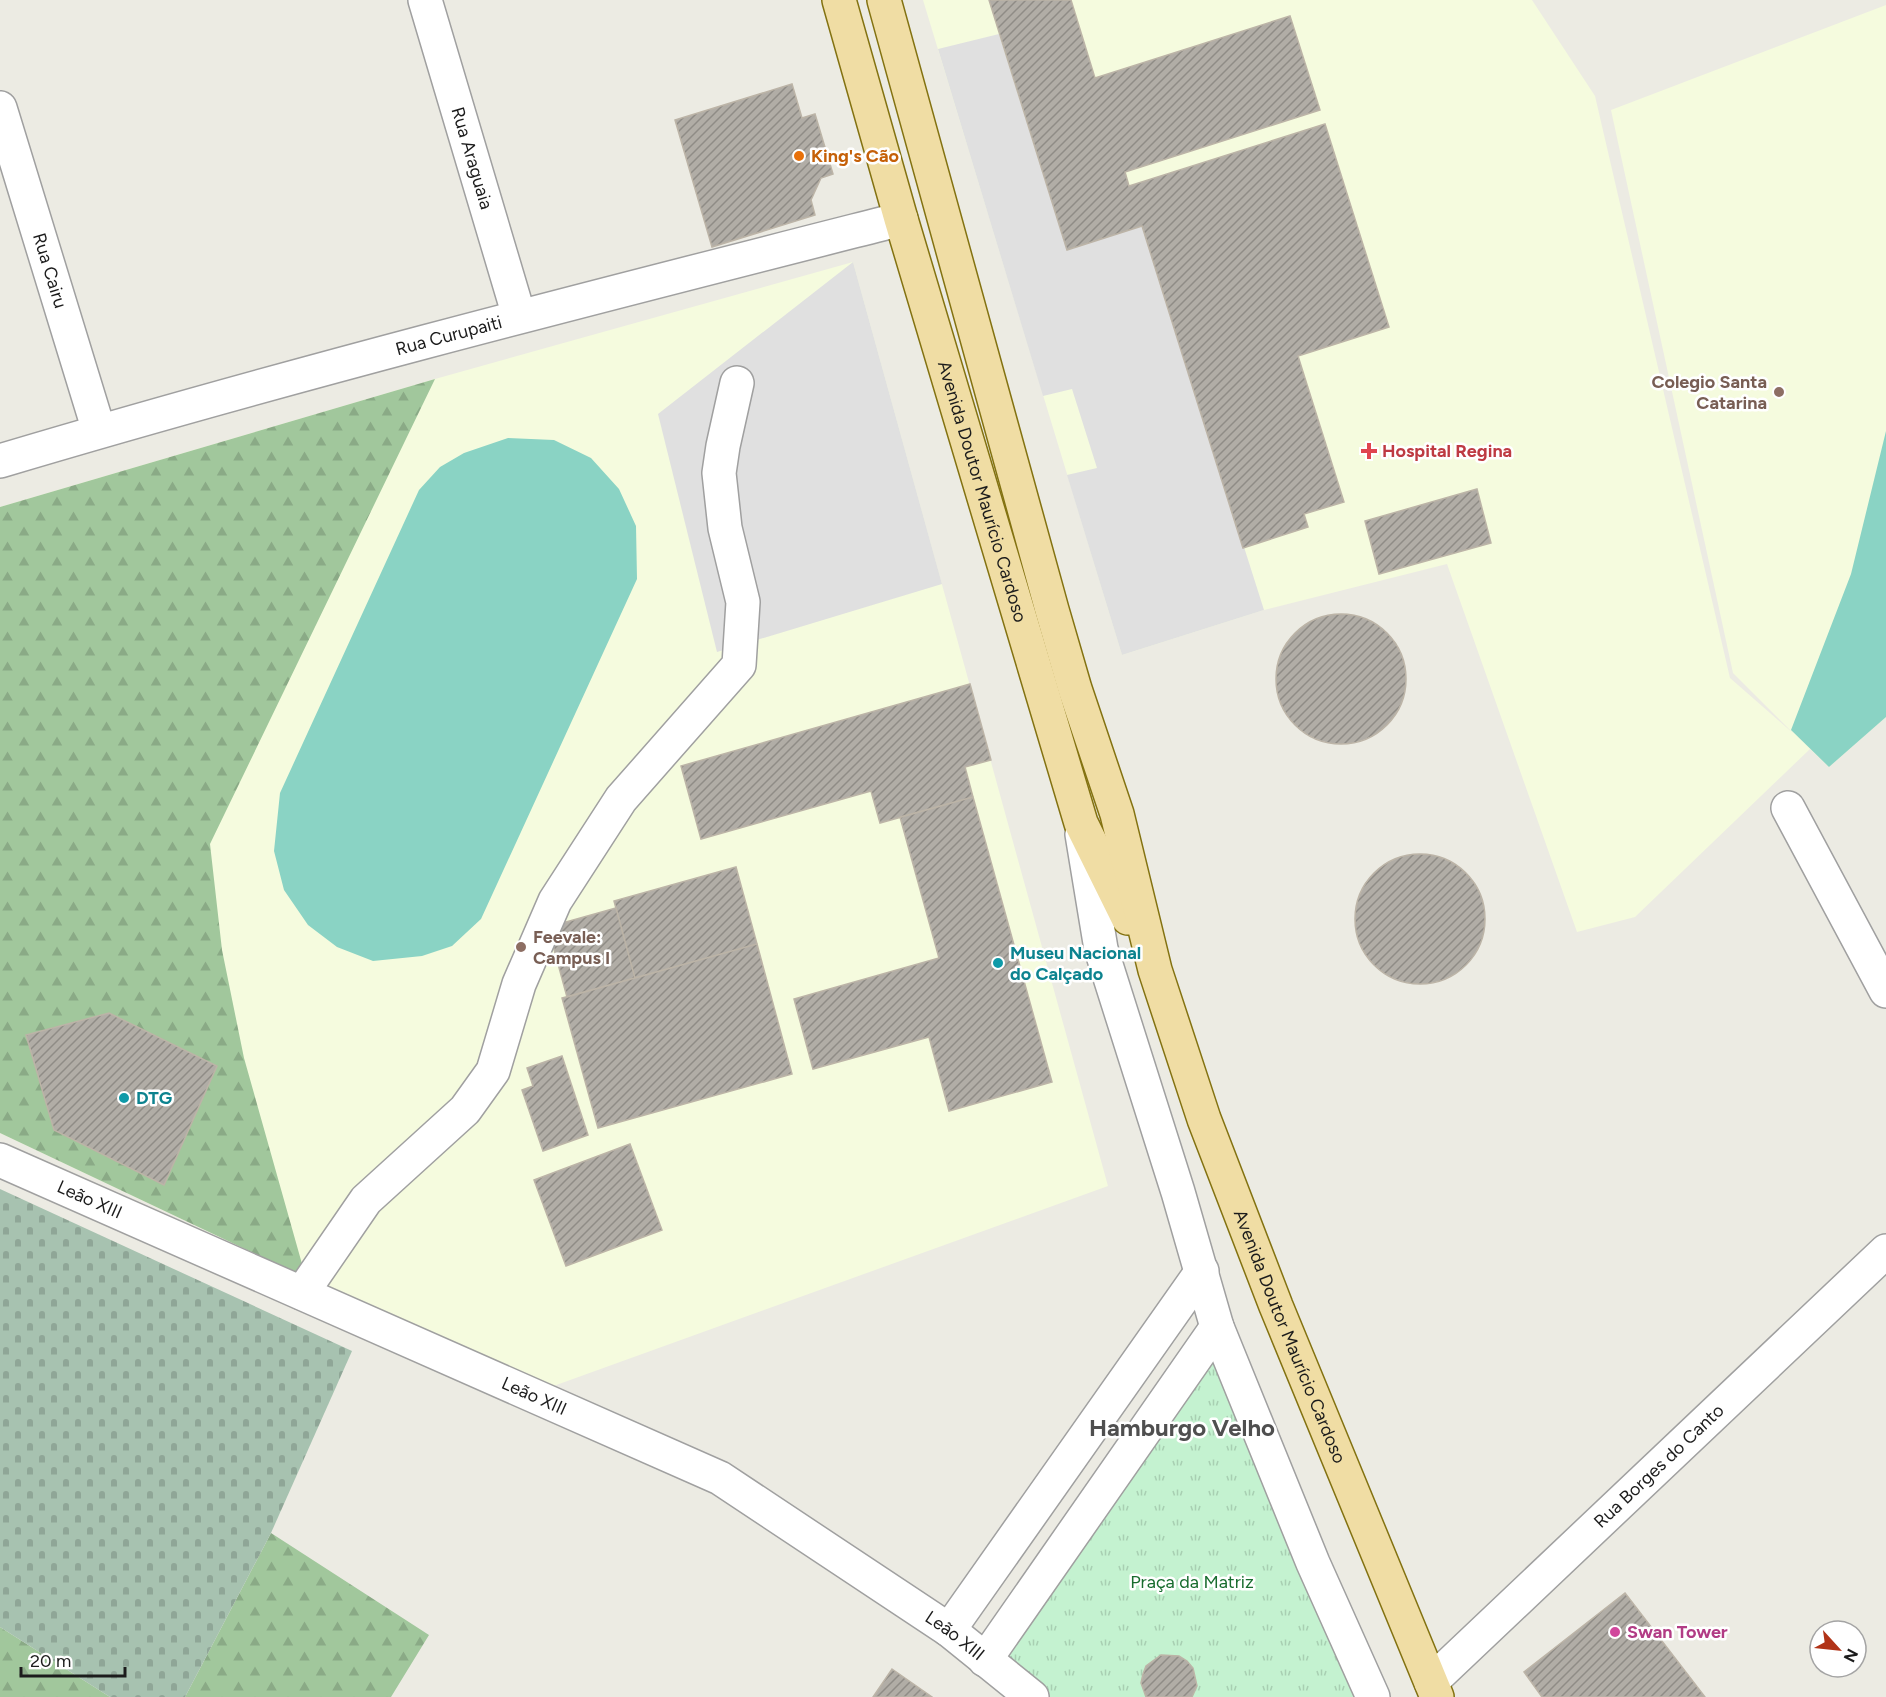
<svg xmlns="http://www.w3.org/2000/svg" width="1886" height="1697" font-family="Figtree,sans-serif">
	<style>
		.education { fill: #f5fbde }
		.forest { fill: url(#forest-firs) }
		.cemetery { fill: url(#cemetery-stones) }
		.park { fill: url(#park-tufts) }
		.pitch { fill: #8ad3c4 }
		.parking { fill: #e0e0e0 }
		.building { fill: url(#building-hatch); stroke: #bcb4a7; stroke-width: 1.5 }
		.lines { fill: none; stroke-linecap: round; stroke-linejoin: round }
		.minor-casing { stroke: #a0a0a0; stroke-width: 36 }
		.major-casing { stroke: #837211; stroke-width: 36 }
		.minor { stroke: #fff; stroke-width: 33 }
		.major { stroke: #f0dda4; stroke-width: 33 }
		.food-dot { fill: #e8710a; stroke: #fff; stroke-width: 2 }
		.education-dot { fill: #8d6e63; stroke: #fff; stroke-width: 2 }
		.health-dot { fill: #e0444e; stroke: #fff; stroke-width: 2 }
		.culture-dot { fill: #0f9aa8; stroke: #fff; stroke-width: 2 }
		.hotel-dot { fill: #d1479c; stroke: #fff; stroke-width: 2 }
		.labels { text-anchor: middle; stroke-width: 5; stroke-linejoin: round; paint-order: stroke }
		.food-label { font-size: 18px; font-weight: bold; fill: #c56008; stroke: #fff; text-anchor: start }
		.street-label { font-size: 18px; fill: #1c1c1c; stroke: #fff }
		.education-label { font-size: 18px; font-weight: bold; fill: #785e54; stroke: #fff; text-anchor: end }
		.health-label { font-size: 18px; font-weight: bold; fill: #be3a42; stroke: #fff; text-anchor: start }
		.culture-label { font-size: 18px; font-weight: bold; fill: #0d838f; stroke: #fff; text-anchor: start }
		.park-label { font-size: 18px; fill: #186c2e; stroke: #fff }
		.hotel-label { font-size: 18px; font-weight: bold; fill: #b23c85; stroke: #fff; text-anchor: start }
		.district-label { font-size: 24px; font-weight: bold; fill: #4f4f4f; stroke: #fff }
	</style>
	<defs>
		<pattern id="forest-firs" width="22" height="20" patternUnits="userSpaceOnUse" patternTransform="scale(1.5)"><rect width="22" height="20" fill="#a1c79c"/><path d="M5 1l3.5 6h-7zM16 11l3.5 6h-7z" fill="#8aaa86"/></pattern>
		<pattern id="cemetery-stones" width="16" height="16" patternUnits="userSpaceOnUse" patternTransform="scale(1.5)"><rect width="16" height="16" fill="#a7c2b0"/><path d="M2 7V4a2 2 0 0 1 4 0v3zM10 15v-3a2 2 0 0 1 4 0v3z" fill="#8fa697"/></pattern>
		<pattern id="park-tufts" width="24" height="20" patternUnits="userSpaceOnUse" patternTransform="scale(1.5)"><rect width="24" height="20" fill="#c4f2d0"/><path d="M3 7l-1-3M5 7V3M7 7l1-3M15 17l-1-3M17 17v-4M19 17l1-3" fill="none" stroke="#a8cfb2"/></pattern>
		<pattern id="building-hatch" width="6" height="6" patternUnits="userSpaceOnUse" patternTransform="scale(1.5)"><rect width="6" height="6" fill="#b1ada6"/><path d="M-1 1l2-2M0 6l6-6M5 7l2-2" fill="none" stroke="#8f8c86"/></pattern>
	</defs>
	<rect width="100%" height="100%" fill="#ecebe3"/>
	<path class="education" d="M 923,0 L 1532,0 L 1595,96 L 1730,678 L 1794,734 L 1733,673 L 1611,110 L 1886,5 L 1886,717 L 1829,767 L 1810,749 L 1635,917 L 1577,932 L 1447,564 L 1264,610 L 1122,655 Z
		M 853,262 L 1108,1186 L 548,1388 L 306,1278 L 0,1133 L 0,507 L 435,379 Z"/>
	<path class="forest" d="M 435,379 L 210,844 L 222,950 L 244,1058 L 306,1278 L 0,1133 L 0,507 Z
		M 271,1533 L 429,1635 L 391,1697 L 185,1697 Z
		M 0,1627 L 110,1697 L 0,1697 Z"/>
	<path class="cemetery" d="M 0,1189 L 352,1351 L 271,1533 L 185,1697 L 110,1697 L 0,1627 Z"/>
	<path class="park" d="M 1216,1346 L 1367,1697 L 1045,1697 L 999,1660 Z"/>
	<path class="pitch" d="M 1886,431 L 1886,717 L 1829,767 L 1791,730 L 1851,574 Z
		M 508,438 L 554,440 L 591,458 L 619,489 L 636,526 L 637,579 L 481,919 L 452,946 L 422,956 L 373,961 L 337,947 L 308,925 L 284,890 L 274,851 L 280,793 L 419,490 L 440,467 L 464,453 Z"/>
	<path class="parking" d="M 999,34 L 1067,250 L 1142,226 L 1264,610 L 1122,655 L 1067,475 L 1097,468 L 1072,389 L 1043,396 L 938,49 Z
		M 853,262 L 942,584 L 717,652 L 658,414 Z"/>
	<path class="building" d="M 989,0 L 1071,0 L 1095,78 L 1290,16 L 1320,110 L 1125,172 L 1129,186 L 1325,124 L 1389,327 L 1298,356 L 1344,502 L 1304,514 L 1308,527 L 1243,548 L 1142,226 L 1067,250 Z
		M 792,84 L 802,118 L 815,114 L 833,174 L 821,178 L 811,200 L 815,215 L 712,247 L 675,120 Z
		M 1477,489 L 1491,543 L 1379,574 L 1365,521 Z
		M1276 679a65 65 0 1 1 130 0a65 65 0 1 1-130 0Z
		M 970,684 L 991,760 L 965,767 L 973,797 L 880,823 L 871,791 L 701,839 L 681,766 Z
		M 973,797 L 1052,1082 L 949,1111 L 929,1037 L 813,1069 L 794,999 L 939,958 L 900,817 Z
		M1355 919a65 65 0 1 1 130 0a65 65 0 1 1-130 0Z
		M 736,867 L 757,944 L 635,978 L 614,901 Z
		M 616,908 L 635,978 L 567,997 L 548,927 Z
		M 757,944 L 792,1074 L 598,1128 L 562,998 Z
		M 109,1013 L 217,1066 L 164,1185 L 54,1130 L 26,1035 Z
		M 562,1056 L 588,1135 L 543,1151 L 522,1090 L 533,1086 L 527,1068 Z
		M 630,1144 L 662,1230 L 566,1266 L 534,1180 Z
		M 1625,1593 L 1705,1697 L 1542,1697 L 1524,1672 Z
		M 1161,1655 L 1179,1656 L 1187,1661 L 1193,1668 L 1197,1686 L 1192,1697 L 1146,1697 L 1141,1683 L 1143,1674 L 1146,1666 Z
		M 892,1669 L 932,1697 L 873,1697 Z"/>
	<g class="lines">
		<defs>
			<g id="minor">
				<path id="s1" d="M 425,0 L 519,316"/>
				<path id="s2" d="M 0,108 L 99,431"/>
				<path id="s3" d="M 0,461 C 298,372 599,296 901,219"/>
				<path d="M 1788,808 L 1886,991"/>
				<path d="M 1082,834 L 1101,949 L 1178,1192 L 1217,1327 L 1313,1563 L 1373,1697"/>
				<path id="s4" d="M 0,1160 L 720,1478 L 949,1630 L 1032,1697"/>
				<path d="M 302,1293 L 366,1200 L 465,1110 L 493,1071 L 519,984 L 555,901 L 621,799 L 739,665 L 743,602 L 725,528 L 719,473 L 723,446 L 737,383"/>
				<path d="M 949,1630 L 1202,1271"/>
				<path d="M 985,1660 L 1217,1327"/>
				<path id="s5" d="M 1431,1682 L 1886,1251"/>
			</g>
			<g id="major">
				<path id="s6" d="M 839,0 L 901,219 L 1081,823 L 1128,918"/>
				<path id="s7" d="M 884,0 L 1052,610 L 1075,689 L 1117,814 L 1155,970 L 1204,1119 L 1276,1306 L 1437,1697"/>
			</g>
		</defs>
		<use href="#minor" class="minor-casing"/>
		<use href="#major" class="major-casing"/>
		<use href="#minor" class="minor"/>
		<use href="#major" class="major"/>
	</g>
	<circle class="food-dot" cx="799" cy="156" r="6"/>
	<g class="education-dot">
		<circle cx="1779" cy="392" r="6"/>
		<circle cx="521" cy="947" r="6"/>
	</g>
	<path class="health-dot" d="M1366 442h6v6h6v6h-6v6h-6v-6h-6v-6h6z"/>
	<g class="culture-dot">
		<circle cx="998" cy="963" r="6"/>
		<circle cx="124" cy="1098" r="6"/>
	</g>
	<circle class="hotel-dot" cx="1615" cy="1632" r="6"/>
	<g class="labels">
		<g class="food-label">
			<text x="811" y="162">King's Cão</text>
		</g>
		<g class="street-label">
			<text dy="6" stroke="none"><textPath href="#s1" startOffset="165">Rua Araguaia</textPath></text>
			<text dy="6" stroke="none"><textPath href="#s2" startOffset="170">Rua Cairu</textPath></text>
			<text dy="6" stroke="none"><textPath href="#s3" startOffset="466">Rua Curupaiti</textPath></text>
			<text dy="6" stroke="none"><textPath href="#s6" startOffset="512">Avenida Doutor Maurício Cardoso</textPath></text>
			<text dy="6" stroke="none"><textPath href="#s4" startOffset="98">Leão XIII</textPath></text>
			<text dy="6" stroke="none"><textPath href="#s7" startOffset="1398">Avenida Doutor Maurício Cardoso</textPath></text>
			<text dy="6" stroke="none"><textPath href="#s4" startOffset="584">Leão XIII</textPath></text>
			<text dy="6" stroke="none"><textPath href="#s5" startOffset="314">Rua Borges do Canto</textPath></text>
			<text dy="6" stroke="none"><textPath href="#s4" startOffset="1070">Leão XIII</textPath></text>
		</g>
		<g class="education-label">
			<text x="1767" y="388">Colegio Santa<tspan x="1767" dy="21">Catarina</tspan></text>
			<text x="533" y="943" text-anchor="start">Feevale:<tspan x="533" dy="21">Campus I</tspan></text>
		</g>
		<g class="health-label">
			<text x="1382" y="457">Hospital Regina</text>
		</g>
		<g class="culture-label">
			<text x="1010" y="959">Museu Nacional<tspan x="1010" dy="21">do Calçado</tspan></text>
			<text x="136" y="1104">DTG</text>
		</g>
		<g class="park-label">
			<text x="1192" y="1588">Praça da Matriz</text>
		</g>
		<g class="hotel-label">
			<text x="1627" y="1638">Swan Tower</text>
		</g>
		<g class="district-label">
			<text x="1182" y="1436">Hamburgo Velho</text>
		</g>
	</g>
	<g transform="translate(1838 1649) rotate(117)"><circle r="28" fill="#ffffff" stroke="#a4a4a4" stroke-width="1.5"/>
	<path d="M0-4.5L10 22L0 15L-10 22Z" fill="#b13317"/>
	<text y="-9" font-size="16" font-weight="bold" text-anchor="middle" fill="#1c1c1c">N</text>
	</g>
	<path d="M21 1667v9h104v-9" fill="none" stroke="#1c1c1c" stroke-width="3"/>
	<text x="30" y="1667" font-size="18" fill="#1c1c1c" stroke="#ffffff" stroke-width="4.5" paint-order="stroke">20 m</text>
</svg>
